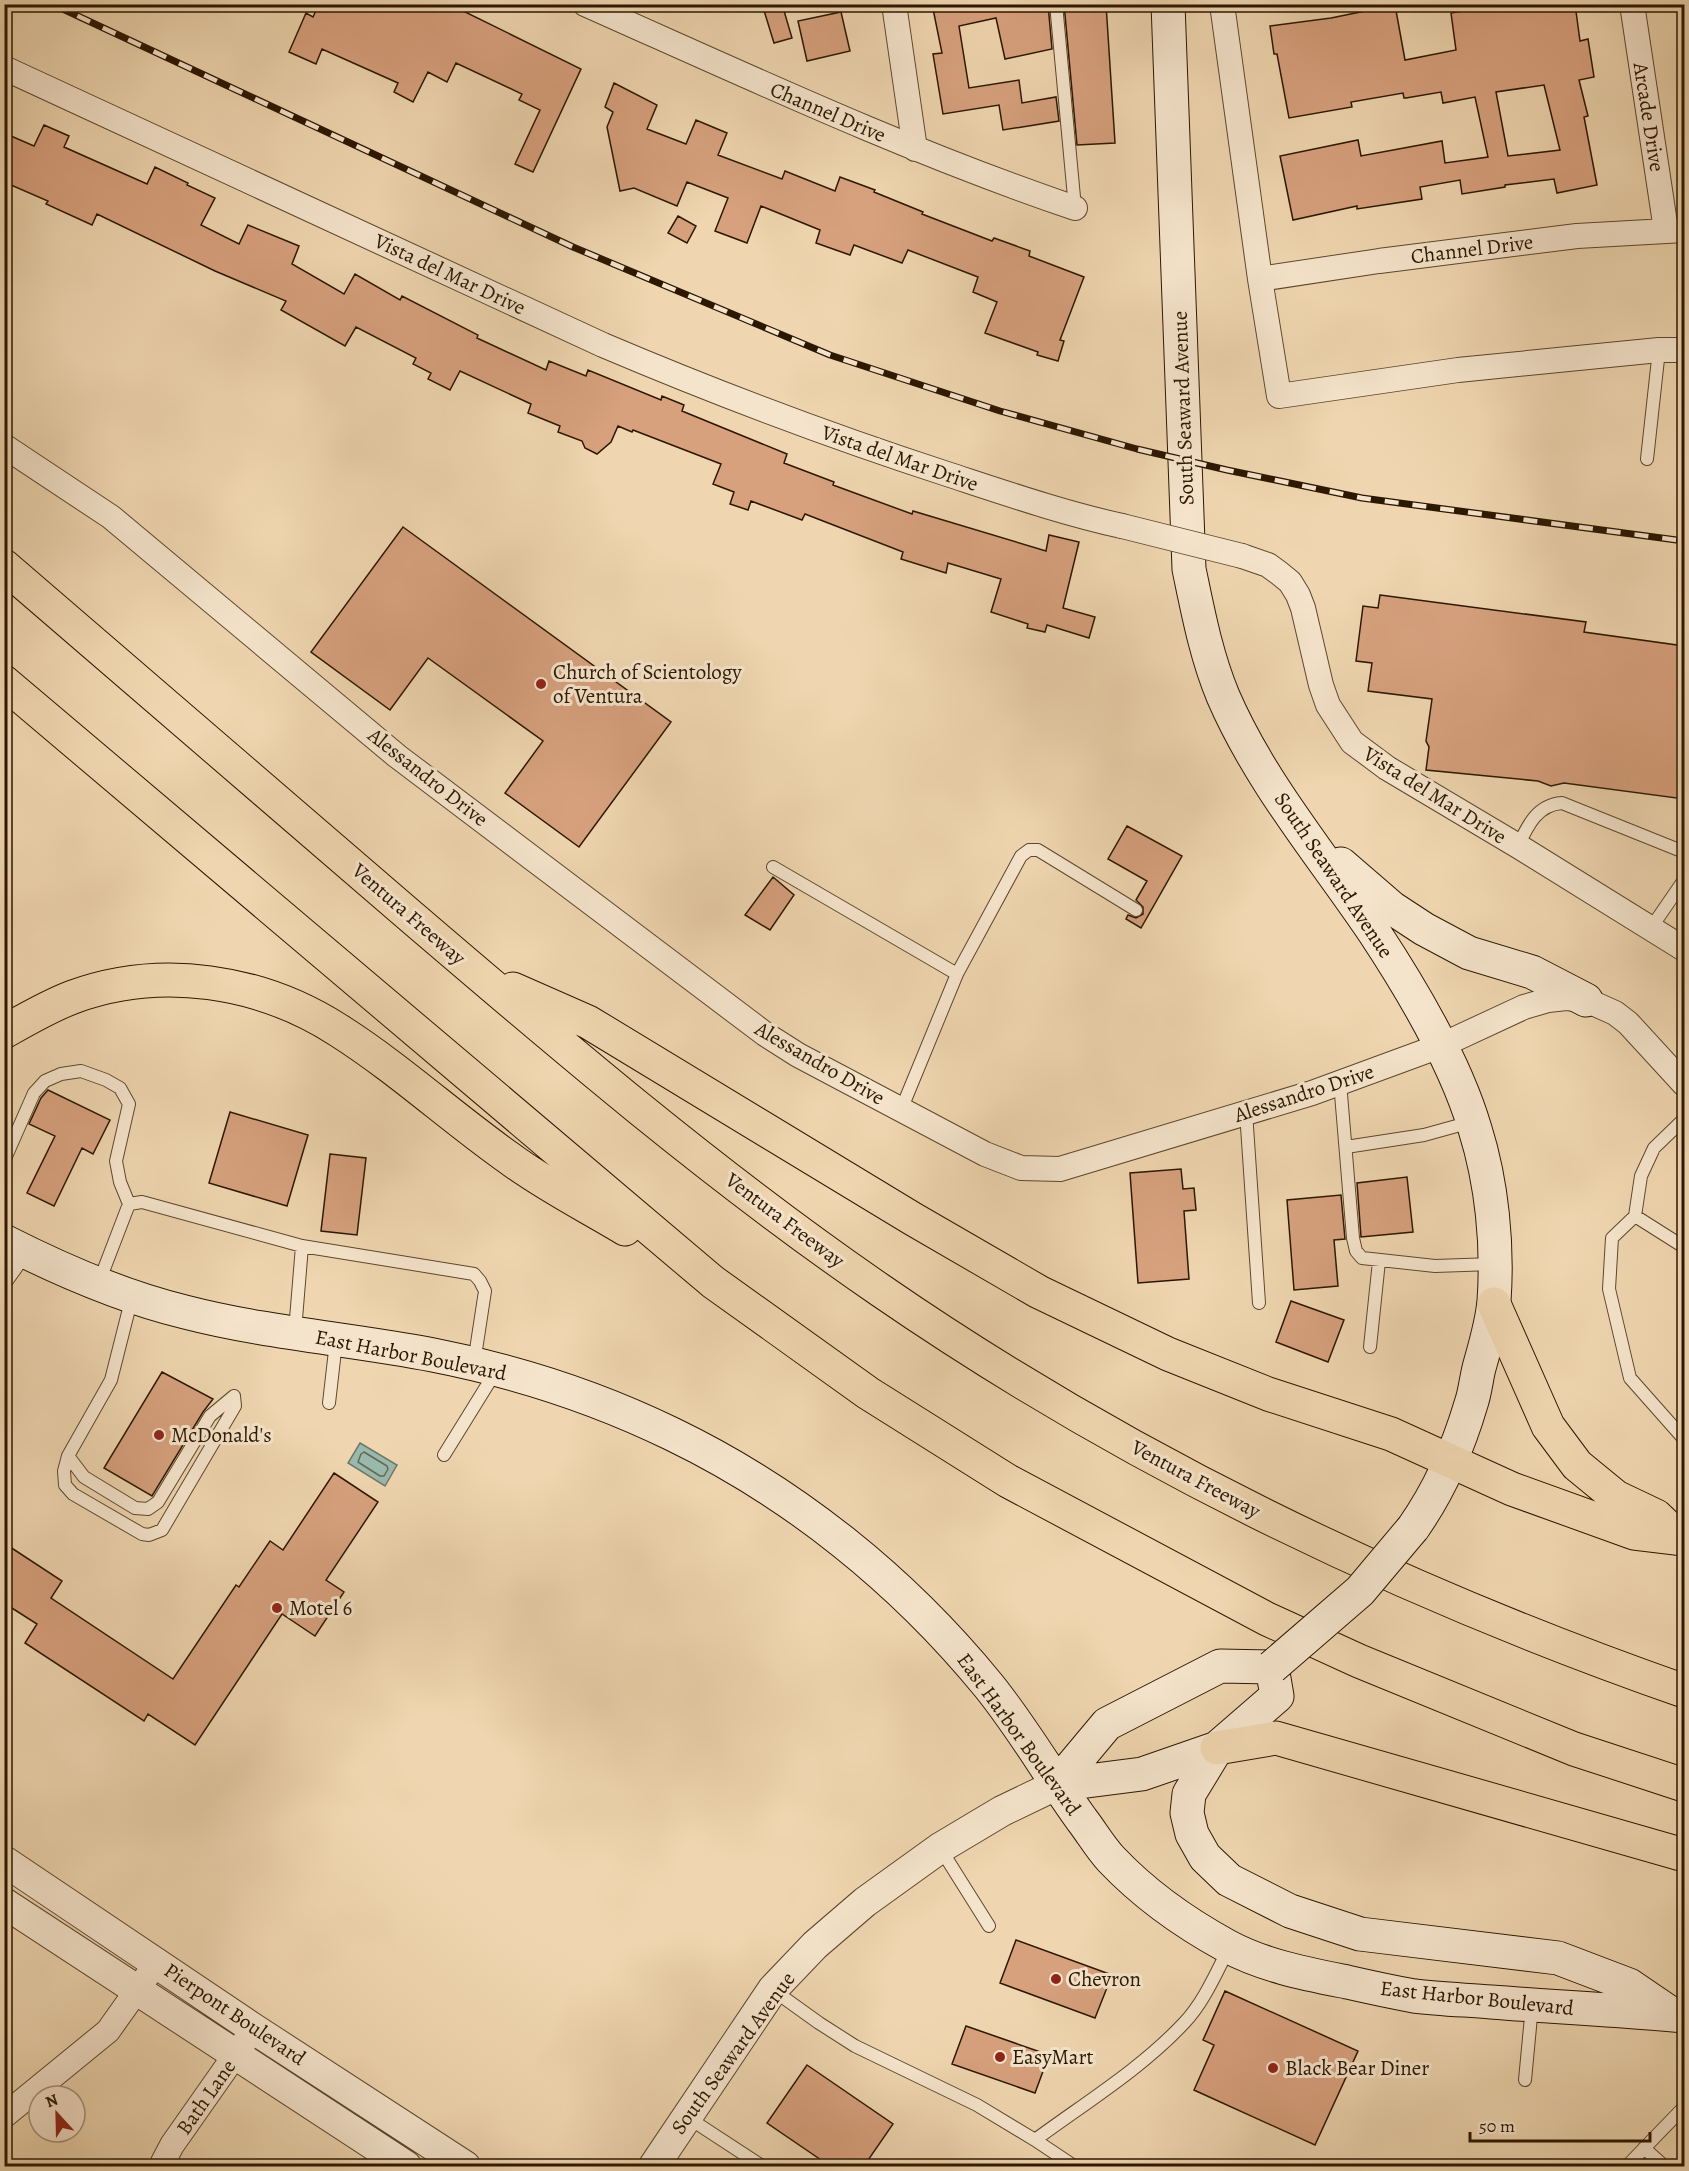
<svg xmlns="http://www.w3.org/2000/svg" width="1689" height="2171" font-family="Alegreya,serif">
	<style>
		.water { fill: #9ab9ad; stroke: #6e7868; stroke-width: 1.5 }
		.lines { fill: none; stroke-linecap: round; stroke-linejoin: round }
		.shore { stroke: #636856; stroke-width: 1.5 }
		.building { fill: #d7a17e; stroke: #2c1700; stroke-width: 1.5; fill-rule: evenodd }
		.service-casing { stroke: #5d472c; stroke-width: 14 }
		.minor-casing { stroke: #5d472c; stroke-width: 26 }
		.tertiary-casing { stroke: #5d472c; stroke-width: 32 }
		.secondary-casing { stroke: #2c1700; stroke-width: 35 }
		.motorway-casing { stroke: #2c1700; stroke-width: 35 }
		.service { stroke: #f5e4cc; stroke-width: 12 }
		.minor { stroke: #f5e4cc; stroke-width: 24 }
		.tertiary { stroke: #f5e4cc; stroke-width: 30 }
		.secondary { stroke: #f5e4cc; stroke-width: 33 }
		.motorway { stroke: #efd6b0; stroke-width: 33 }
		.rail-casing { stroke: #2c1700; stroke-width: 7 }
		.rail { stroke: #f5e4cc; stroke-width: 4.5; stroke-dasharray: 14; stroke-linecap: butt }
		.minor-bridge-casing { stroke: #5d472c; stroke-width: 26; stroke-linecap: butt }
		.secondary-bridge-casing { stroke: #2c1700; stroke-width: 35; stroke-linecap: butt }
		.minor-bridge { stroke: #f5e4cc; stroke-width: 24 }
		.secondary-bridge { stroke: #f5e4cc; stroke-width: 33 }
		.poi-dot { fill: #8f2418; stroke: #f5e4cc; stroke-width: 2 }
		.labels { text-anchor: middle; stroke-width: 6; stroke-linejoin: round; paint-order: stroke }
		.street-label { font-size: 21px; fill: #2c1700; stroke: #f5e4cc }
		.poi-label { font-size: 21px; fill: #2c1700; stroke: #f5e4cc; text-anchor: start }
	</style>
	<rect width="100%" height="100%" fill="#efd6b0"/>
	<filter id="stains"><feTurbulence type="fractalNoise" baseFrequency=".00333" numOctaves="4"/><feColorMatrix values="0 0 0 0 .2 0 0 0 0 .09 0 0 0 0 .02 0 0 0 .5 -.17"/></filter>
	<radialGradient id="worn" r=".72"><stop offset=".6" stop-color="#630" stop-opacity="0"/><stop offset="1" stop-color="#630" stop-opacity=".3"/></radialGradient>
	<path class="water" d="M 360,1443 L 397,1465 L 385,1486 L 348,1463 Z"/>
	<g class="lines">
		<path class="shore" d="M 364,1452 L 387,1466 L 388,1469 L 384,1476 L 380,1476 L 358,1462 L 361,1454 Z"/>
	</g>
	<path class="building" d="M 319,4 L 449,4 L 581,69 L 533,172 L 515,164 L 540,110 L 519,100 L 522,94 L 456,63 L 447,82 L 428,72 L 413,102 L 394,92 L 398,83 L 322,49 L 316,64 L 289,52 L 306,13 L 313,17 Z
		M 762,4 L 782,4 L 792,38 L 774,43 Z
		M 932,4 L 1018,4 L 1019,7 L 1028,4 L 1048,4 L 1052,49 L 1005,59 L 996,18 L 959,26 L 969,88 L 1019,80 L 1022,103 L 1056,97 L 1059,121 L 1003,130 L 999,105 L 943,114 L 933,54 L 942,53 Z
		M 1064,4 L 1106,4 L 1115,143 L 1077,145 Z
		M 1504,4 L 1575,4 L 1580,41 L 1588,39 L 1594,77 L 1579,80 L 1588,116 L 1584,117 L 1597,185 L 1557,193 L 1554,179 L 1505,185 L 1505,187 L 1462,194 L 1460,180 L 1420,187 L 1422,199 L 1357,209 L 1357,206 L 1293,220 L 1280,156 L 1358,140 L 1361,156 L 1442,141 L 1445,163 L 1488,157 L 1475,97 L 1443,103 L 1441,92 L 1406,98 L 1404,98 L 1403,93 L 1351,102 L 1352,107 L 1289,118 L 1277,54 L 1274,54 L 1270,26 L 1331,18 L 1395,5 L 1405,60 L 1456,50 L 1451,13 ZM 1544,85 L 1560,150 L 1508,156 L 1496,92 Z
		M 841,12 L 850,51 L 807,61 L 798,21 Z
		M 614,83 L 657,105 L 647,129 L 686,144 L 696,120 L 727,133 L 718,155 L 782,179 L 785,171 L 835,191 L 840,177 L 875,190 L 874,192 L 923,212 L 922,214 L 992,241 L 994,238 L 1030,251 L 1029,256 L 1084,277 L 1060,340 L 1064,341 L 1058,361 L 1037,355 L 1038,352 L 985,333 L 997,302 L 973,292 L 978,277 L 908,250 L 902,263 L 854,245 L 850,255 L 816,243 L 820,230 L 761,206 L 747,243 L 715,231 L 728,198 L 687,182 L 677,206 L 634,188 L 620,191 L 607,127 L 613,112 L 605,107 Z
		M 44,125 L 69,136 L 64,147 L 147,184 L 155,167 L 188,183 L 187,185 L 215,198 L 201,225 L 239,244 L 248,225 L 299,246 L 292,264 L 344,294 L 355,274 L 400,300 L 402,296 L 478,335 L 477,338 L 546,370 L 549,361 L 586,376 L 588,370 L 661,400 L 662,396 L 684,405 L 682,411 L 787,454 L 784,463 L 834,482 L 833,485 L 912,514 L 913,511 L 1046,551 L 1049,535 L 1079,542 L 1063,608 L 1095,617 L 1089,638 L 1047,625 L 1045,632 L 1027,628 L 1028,624 L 991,612 L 1001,579 L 948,563 L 946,573 L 901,559 L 903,552 L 805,514 L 802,520 L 751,501 L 748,510 L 730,504 L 734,492 L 713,484 L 721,464 L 633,430 L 632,432 L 618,426 L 611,442 L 597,454 L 585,448 L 582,441 L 558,432 L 560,426 L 528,413 L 531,404 L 460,371 L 450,390 L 428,379 L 431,373 L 413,364 L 416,358 L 356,327 L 345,346 L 281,310 L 286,301 L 215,271 L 97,214 L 92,225 L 46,204 L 48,201 L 4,182 L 4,133 L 34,146 Z
		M 678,216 L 696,226 L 687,243 L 668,233 Z
		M 403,527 L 671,722 L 579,847 L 505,793 L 543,741 L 428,658 L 390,710 L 311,652 Z
		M 1380,595 L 1586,622 L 1584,632 L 1684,646 L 1684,799 L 1564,783 L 1551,786 L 1538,781 L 1426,770 L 1429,747 L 1426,741 L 1432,699 L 1368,691 L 1372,663 L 1356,661 L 1363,606 L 1378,608 Z
		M 1127,826 L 1182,856 L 1141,928 L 1126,919 L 1128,915 L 1136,918 L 1143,914 L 1143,907 L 1136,900 L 1147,881 L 1108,859 Z
		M 773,877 L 794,895 L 770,930 L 745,915 Z
		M 48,1090 L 110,1120 L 93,1154 L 82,1148 L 54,1206 L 27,1193 L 55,1136 L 29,1124 L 41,1098 Z
		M 230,1112 L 308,1135 L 287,1206 L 209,1183 Z
		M 330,1154 L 366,1158 L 357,1235 L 321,1231 Z
		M 1181,1169 L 1183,1189 L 1194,1188 L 1196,1210 L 1184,1211 L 1189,1279 L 1138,1283 L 1130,1173 Z
		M 1407,1177 L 1413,1232 L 1361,1237 L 1357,1183 Z
		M 1341,1195 L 1345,1239 L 1334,1240 L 1338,1286 L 1294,1290 L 1287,1200 Z
		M 1291,1301 L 1344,1320 L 1328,1362 L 1276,1342 Z
		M 162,1372 L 213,1399 L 203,1412 L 152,1496 L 104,1468 Z
		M 334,1473 L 378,1502 L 326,1580 L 344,1592 L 315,1636 L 282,1614 L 195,1745 L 148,1714 L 144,1721 L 25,1643 L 37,1624 L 4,1603 L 4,1543 L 62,1581 L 51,1598 L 173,1679 L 236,1585 L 239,1587 L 270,1541 L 283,1550 Z
		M 1016,1940 L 1112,1975 L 1095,2018 L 1000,1983 Z
		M 1225,1991 L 1358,2051 L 1315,2145 L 1194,2090 L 1214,2045 L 1203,2040 Z
		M 966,2026 L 1049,2055 L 1035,2093 L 952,2064 Z
		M 807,2065 L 893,2124 L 864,2166 L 830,2166 L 767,2123 Z"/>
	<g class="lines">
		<defs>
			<path id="service" d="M 1056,4 L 1075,208
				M 1647,459 L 1659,350
				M 1518,846 C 1528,825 1537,805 1562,803 L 1684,852
				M 773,867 L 957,974 L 901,1110
				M 1651,928 L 1684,880
				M 957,974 L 1021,856 L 1029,850 L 1038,850 L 1136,910
				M 1340,1082 L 1353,1238 L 1356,1251 L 1362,1258 L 1435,1266 L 1493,1264
				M 1246,1112 L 1259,1303
				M 1684,1119 L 1654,1148 L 1641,1176 L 1635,1216 L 1612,1238 L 1609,1289 L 1630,1378 L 1684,1439
				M 1346,1147 L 1424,1135 L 1471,1122
				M 4,1161 L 34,1093 L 45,1081 L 61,1074 L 81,1071 L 106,1080 L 120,1088 L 129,1104 L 116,1161 L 120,1182 L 129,1204
				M 1635,1216 L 1684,1247
				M 99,1282 L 129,1204 L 142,1202 L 302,1246 L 474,1274 L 480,1281 L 485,1291 L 474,1363
				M 4,1285 L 26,1254
				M 132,1297 L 111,1380 L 68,1456 L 64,1471 L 65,1485 L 73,1494 L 142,1534 L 149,1535 L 162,1530 L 235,1406 L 234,1396
				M 295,1331 L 302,1246
				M 1370,1347 L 1379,1261
				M 329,1403 L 336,1342
				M 444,1455 L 496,1371
				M 68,1456 L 84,1477 L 135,1508 L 148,1509 L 158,1502 L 210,1416 L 234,1396
				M 940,1848 L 989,1926
				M 773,1990 L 819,2023 L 855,2046 L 977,2105 L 1035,2140 L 1074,2166
				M 1525,2080 L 1532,2006
				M 687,2117 L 762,2166
				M 1035,2140 C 1085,2103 1141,2069 1184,2023 C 1204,2002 1216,1973 1229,1948
				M 1644,2148 L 1664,2166
				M 1627,2166 L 1684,2107"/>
			<path id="minor" d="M 585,4 C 747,76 907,151 1075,208
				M 894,4 L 915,149
				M 1222,4 L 1260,279 L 1279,396 L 1458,370 L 1659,350 L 1684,350
				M 1632,4 L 1666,230
				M 4,68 L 603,345 C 716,393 830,436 947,474 C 1005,493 1063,513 1122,526
				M 1260,279 L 1379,261 L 1577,236 L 1684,230
				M 4,446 L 111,517 L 397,756 L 765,1034 L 798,1055 L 985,1154 L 1021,1168 L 1060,1169 L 1312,1093 L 1440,1046 L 1524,1007 L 1548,1000 L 1566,998 L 1586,1000 L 1615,1013 L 1628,1023 L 1684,1084
				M 1242,556 L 1268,565 L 1279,573 L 1290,582 L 1298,595 L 1303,608 L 1321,685 L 1328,705 L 1352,742 L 1387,768 L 1518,846 L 1684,949
				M 4,2116 L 108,2031 L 157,1962
				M 161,2166 L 172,2145 L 245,2041"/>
			<path id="tertiary" d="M 4,1861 L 254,2029 L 465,2166
				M 4,1903 L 406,2166
				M 654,2166 L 773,1989 L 815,1945 L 865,1902 L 940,1848 L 1002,1811 L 1056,1785"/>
			<path id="secondary" d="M 1168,4 L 1189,569 C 1198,612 1206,655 1223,696 C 1260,782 1322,855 1374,932 C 1411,988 1456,1064 1475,1129 C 1492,1183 1498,1245 1494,1301 C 1492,1324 1485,1346 1479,1368 C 1476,1380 1475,1393 1471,1404 C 1458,1448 1439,1491 1413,1528
				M 1341,864 L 1392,908 L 1424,929 L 1469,953 L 1532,972 L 1586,1000
				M 4,1241 C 61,1270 123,1297 185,1312 C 266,1333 350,1339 433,1355 C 515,1371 596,1397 672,1434 C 794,1493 902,1580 988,1685 C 1023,1728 1050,1776 1082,1820 C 1092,1833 1100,1847 1111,1859 C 1144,1894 1185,1923 1227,1946 C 1264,1966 1307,1974 1347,1982 C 1369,1987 1392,1992 1414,1996 C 1439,1999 1466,2000 1491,2002 C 1556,2007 1620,2010 1684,2016
				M 1220,1666 L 1272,1667 L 1277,1696 L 1217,1748 L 1142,1774 L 1056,1785 L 1107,1724 Z
				M 1217,1748 L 1189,1794 L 1187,1813 L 1192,1834 L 1205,1857 L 1229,1880 L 1290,1911 L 1360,1934 L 1558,1958 L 1629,1985 L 1673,2015"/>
			<path id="motorway" d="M 4,566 C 139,682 274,798 408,914 C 561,1045 714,1176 880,1290 C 1128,1461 1401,1592 1684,1691
				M 4,682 L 713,1282 L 868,1393 L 1008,1481 L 1267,1619 L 1359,1661 L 1574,1749 L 1684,1785
				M 513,989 L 588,1022 L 913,1219 L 1039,1292 L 1168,1354 L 1268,1394 L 1391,1434 L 1512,1489 L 1634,1533 L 1684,1539
				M 4,1032 C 27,1019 49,1006 73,997 C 161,965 260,980 338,1030 C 398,1068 451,1117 509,1158 C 545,1185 587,1206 625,1229
				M 1494,1304 L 1548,1426 L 1577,1465 L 1616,1497 L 1656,1516 L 1678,1537
				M 1217,1748 L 1276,1738 L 1684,1855"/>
		</defs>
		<use href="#service" class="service-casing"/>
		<use href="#minor" class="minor-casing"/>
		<use href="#tertiary" class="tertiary-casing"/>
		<use href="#secondary" class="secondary-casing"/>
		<use href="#motorway" class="motorway-casing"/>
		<use href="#service" class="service"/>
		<use href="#minor" class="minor"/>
		<use href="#tertiary" class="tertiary"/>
		<use href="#secondary" class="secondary"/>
		<use href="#motorway" class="motorway"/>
		<defs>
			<path id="rail" d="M 52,4 L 573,247 L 830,355 L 1000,411 L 1137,449 L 1227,470 L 1362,498 L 1684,541"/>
		</defs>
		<use href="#rail" class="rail-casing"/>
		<use href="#rail" class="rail"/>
		<defs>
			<path id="minor-bridge" d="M 1122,526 L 1242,556"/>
			<path id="secondary-bridge" d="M 1272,1667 L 1360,1591 L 1413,1528"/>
		</defs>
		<use href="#minor-bridge" class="minor-bridge-casing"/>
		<use href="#secondary-bridge" class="secondary-bridge-casing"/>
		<use href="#minor-bridge" class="minor-bridge"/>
		<use href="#secondary-bridge" class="secondary-bridge"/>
	</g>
	<g class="poi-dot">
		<circle cx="541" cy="684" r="6"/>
		<circle cx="159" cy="1435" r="6"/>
		<circle cx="277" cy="1608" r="6"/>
		<circle cx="1056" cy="1979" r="6"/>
		<circle cx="1000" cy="2057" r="6"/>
		<circle cx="1273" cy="2068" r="6"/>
	</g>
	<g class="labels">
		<g class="street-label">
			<text transform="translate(828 112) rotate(23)" y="7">Channel Drive</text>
			<text transform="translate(1649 117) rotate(81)" y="7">Arcade Drive</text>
			<text transform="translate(1472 249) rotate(-7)" y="7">Channel Drive</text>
			<text transform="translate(450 274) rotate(25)" y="7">Vista del Mar Drive</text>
			<text transform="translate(1183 408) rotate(-92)" y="7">South Seaward Avenue</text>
			<text transform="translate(900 458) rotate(19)" y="7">Vista del Mar Drive</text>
			<text transform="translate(428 777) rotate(38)" y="7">Alessandro Drive</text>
			<text transform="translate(1435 795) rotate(32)" y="7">Vista del Mar Drive</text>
			<text transform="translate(1334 875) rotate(56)" y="7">South Seaward Avenue</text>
			<text transform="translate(409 914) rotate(41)" y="7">Ventura Freeway</text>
			<text transform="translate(820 1063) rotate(30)" y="7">Alessandro Drive</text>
			<text transform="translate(1304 1093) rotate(-18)" y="7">Alessandro Drive</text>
			<text transform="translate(785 1220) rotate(37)" y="7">Ventura Freeway</text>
			<text transform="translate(411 1355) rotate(11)" y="7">East Harbor Boulevard</text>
			<text transform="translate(1196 1479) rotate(28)" y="7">Ventura Freeway</text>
			<text transform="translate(1019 1734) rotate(54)" y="7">East Harbor Boulevard</text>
			<text transform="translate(1477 1998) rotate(6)" y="7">East Harbor Boulevard</text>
			<text transform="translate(235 2014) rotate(34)" y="7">Pierpont Boulevard</text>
			<text transform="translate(733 2053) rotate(-54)" y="7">South Seaward Avenue</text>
			<text transform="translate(206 2097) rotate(-55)" y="7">Bath Lane</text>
		</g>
		<g class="poi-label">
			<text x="553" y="679">Church of Scientology<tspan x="553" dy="24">of Ventura</tspan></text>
			<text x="171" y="1442">McDonald's</text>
			<text x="289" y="1615">Motel 6</text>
			<text x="1068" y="1986">Chevron</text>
			<text x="1012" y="2064">EasyMart</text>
			<text x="1285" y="2075">Black Bear Diner</text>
		</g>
	</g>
	<rect width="1689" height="2171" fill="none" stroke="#efd6b0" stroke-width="24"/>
	<rect x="6" y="6" width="1677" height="2159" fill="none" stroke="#2c1700" stroke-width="3"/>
	<rect x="12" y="12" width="1665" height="2147" fill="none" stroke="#2c1700" stroke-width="1.5"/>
	<g transform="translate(57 2114) rotate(338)"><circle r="28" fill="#f5e4cc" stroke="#a5927a" stroke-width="1.5"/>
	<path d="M0-4.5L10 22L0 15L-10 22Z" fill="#8f2418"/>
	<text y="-9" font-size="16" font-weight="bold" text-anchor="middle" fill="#2c1700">N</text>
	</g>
	<path d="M1470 2132v9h180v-9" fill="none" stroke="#2c1700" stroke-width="3"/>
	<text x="1479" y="2132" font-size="18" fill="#2c1700" stroke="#f5e4cc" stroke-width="4.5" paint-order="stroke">50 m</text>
	<rect width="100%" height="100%" filter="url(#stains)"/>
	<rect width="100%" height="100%" fill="url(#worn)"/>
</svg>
